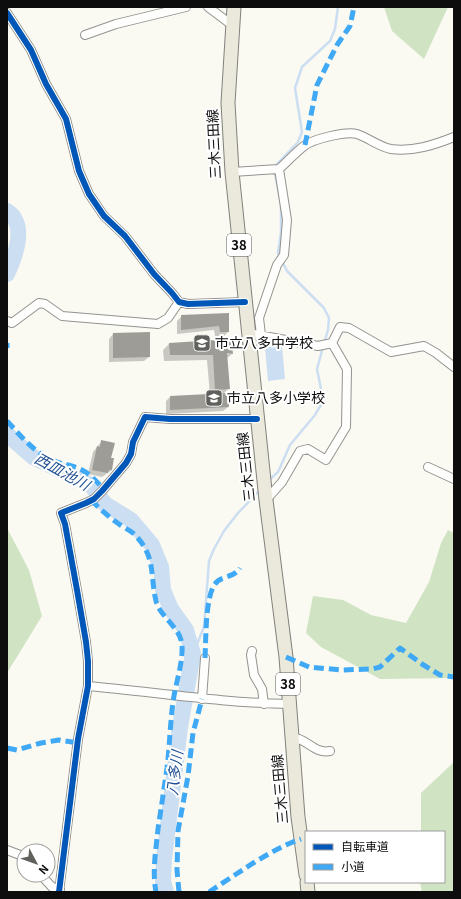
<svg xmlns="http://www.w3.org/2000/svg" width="461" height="899" font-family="Georgia,'Noto Sans JP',serif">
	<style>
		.forest { fill: #d0e4c3 }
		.water { fill: #ccdef1 }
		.shadow { fill: #0003 }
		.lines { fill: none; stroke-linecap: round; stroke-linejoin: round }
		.stream { stroke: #ccdef1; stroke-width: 2.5 }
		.river { stroke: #ccdef1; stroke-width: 16 }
		.building { fill: #9d9c97 }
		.minor-casing { stroke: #949390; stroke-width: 10 }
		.primary-casing { stroke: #81817d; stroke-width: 15 }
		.minor { stroke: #fefefd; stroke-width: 8 }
		.primary { stroke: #eae9db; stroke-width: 13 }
		.quiet { stroke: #3fa9f5; stroke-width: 5; stroke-dasharray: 10 5; stroke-linecap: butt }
		.cycleway-casing { stroke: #fff; stroke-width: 8 }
		.cycleway { stroke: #0057b8; stroke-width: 6 }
		.labels { text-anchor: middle; stroke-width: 4; stroke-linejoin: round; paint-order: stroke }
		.shield { fill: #fff; stroke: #565656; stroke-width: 1 }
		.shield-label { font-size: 13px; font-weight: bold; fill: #0d0d0d }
		.street-label { font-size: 14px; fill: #0d0d0d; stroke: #fff }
		.poi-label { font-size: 14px; fill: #0d0d0d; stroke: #fff; text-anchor: start }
		.water-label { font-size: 15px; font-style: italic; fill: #235292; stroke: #fff }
	</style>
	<rect width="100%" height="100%" fill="#faf9f2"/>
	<path class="forest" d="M 384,7 L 448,7 L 424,59 L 392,31 Z
		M 7,528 L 29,570 L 42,616 L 7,673 Z
		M 448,530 L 454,533 L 454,678 L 380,679 L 321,647 L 306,633 L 313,596 L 343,600 L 371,615 L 406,623 L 429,582 L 441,543 Z
		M 454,762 L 454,892 L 422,892 L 420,882 L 444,882 L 444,832 L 421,832 L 421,793 Z"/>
	<path class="water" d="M 282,346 L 285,379 L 268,381 L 265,347 Z"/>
	<path class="shadow" d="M 228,314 L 228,332 L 224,336 L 215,336 L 214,330 L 177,334 L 177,321 L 182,316 Z
		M 113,334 L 149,357 L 144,361 L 109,362 L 109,339 Z
		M 169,344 L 232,354 L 227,358 L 229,388 L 223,394 L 228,407 L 223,411 L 166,414 L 166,401 L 170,397 L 210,395 L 207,360 L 164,361 L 163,350 Z
		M 102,441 L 110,458 L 112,470 L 102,477 L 88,474 L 93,452 Z"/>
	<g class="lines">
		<path class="stream" d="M 280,257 L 278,253 L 281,232 L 281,204 L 275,174 L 276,165 L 298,142 L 302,132 L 295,88 L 302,67 L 330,41 L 335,29 L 338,7
			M 282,261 L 287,271 L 324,308 L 329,318 L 328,330 L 324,343
			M 268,481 L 278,472 L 290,445 L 315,415 L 322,403 L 322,394 L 317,369 L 323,347
			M 193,654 L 204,627 L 209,561 L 214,549 L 224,531 L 238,513 L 261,489"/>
		<path class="river" d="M 7,211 C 9,213 13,215 14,218 C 24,233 14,259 7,274
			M 7,434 L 10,437 L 33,457 L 91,485 L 105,504 L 131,520 L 152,545 L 161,567 L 163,590 L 171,609 L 186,630 L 193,654 L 180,727 L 164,859 L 163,881 L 166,892"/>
	</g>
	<path class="building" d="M 229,313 L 229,332 L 220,332 L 219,326 L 181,330 L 181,315 Z
		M 150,332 L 150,357 L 113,358 L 113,333 Z
		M 231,339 L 233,354 L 227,353 L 230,389 L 215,390 L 213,355 L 170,355 L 169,343 Z
		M 228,393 L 229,407 L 170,410 L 170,396 Z
		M 101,440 L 115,443 L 111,458 L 114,458 L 112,470 L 109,470 L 108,473 L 92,470 L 97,446 L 100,447 Z"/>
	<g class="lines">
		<defs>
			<path id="minor" d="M 208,7 L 232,25
				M 7,13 L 31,50 L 46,84 L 66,119 L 79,171 L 89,194 L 104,216 L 125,236 L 154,274 L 172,293 L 179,302 L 188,304 L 245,302
				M 85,35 L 116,24 L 186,7
				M 232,172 L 279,169 C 287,162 295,153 304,146 C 313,139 346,131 357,134 C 369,138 379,147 391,149 C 413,152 434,145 454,137
				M 7,321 L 12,323 L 39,303 L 45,304 L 62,316 L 158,324 L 168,318 L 179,302
				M 248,333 L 318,346 L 332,343 L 340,327 L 349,328 L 391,352 L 424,346 L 436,353 L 454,367
				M 261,335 L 259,318 L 277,265 L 284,255 L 285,244 L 287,220 L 279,169
				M 428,467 L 454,479
				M 266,500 L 282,482 L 300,451 L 308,449 L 326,460 L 346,427 L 347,369 L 332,343
				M 252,651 L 251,655 L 254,675 L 262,689 L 264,704
				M 88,686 C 155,692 222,703 290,704
				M 202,699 L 205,658
				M 292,737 C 308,739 314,754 330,751
				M 7,850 L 20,855 L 24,858
				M 41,875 L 52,887 L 60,889
				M 59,892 L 78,739 L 88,686 L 88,661 L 86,642 L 77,590 L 65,524 L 61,513 L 86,503 L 94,499 L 102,491 L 126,463 L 131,454 L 133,442 L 145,417 L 170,419 L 257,419"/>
			<path id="primary" d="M 234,7 L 228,103 L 232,172 L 266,500 L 286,657 L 298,817 L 306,875
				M 307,882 L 308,892"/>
		</defs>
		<use href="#minor" class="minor-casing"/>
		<use href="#primary" class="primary-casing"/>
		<use href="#minor" class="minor"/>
		<use href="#primary" class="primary"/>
		<path class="quiet" d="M 305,145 L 317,85 L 337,45 L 350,26 L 354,7
			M 7,343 L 7,348
			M 7,421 C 19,434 32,450 48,458 C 57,463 65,464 75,467 C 87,471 95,479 103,489
			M 91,500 C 100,509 109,517 119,524 C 124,528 132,531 136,536 C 156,557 150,576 156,601 C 160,617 181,628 182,645 C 183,662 177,679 174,696 C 170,720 170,744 167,768 C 164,789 161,809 158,829 C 156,850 152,871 156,892
			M 286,657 L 309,667 L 341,670 L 372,669 L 380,667 L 400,648 L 422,664 L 440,675 L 454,677
			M 205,658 C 206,641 205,597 215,584 C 221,575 233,579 240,568
			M 7,748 L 17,750 L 41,743 L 59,740 L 78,743
			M 179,892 L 177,870 L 178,831 L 188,776 L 193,733 L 202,699
			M 209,892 C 237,874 271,849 301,839"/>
		<defs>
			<path id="cycleway" d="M 7,13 L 31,50 L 46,84 L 66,119 L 79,171 L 89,194 L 104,216 L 125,236 L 154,274 L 172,293 L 179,302 L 188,304 L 245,302
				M 59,892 L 78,739 L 88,686 L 88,661 L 86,642 L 77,590 L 65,524 L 61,513 L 86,503 L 94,499 L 102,491 L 126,463 L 131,454 L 133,442 L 145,417 L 170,419 L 257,419"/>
		</defs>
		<use href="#cycleway" class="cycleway-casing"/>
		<use href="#cycleway" class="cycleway"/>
	</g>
	<defs>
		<symbol id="school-square" viewBox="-11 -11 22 22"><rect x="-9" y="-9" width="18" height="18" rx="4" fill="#60605d" stroke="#fff"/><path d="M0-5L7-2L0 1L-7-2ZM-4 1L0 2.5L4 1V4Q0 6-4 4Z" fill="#fff"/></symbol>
	</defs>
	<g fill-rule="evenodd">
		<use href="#school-square" x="192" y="333" width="20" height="20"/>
		<use href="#school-square" x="204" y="388" width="20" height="20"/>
	</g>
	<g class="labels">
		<g class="shield">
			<rect x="227" y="234" width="24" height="22" rx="3"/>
			<rect x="276" y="673" width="24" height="22" rx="3"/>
		</g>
		<g class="shield-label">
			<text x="239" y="250">38</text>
			<text x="288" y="689">38</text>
		</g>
		<g class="street-label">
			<text transform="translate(214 144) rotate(-93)" y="5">三木三田線</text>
			<text transform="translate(246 467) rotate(-96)" y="5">三木三田線</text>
			<text transform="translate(280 789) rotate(-95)" y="5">三木三田線</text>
		</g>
		<g class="poi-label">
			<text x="215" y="348">市立八多中学校</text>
			<text x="227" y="403">市立八多小学校</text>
		</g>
		<g class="water-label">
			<text transform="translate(62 472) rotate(29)" y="5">西皿池川</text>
			<text transform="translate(175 773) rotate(-83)" y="5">八多川</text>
		</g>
	</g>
	<rect width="461" height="899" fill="none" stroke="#0d0d0d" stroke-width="16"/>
	<rect x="305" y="831" width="140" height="52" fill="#ffffff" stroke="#9e9e9e"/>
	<rect x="313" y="844" width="20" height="6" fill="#0057b8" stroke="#9e9e9e"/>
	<text x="341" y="851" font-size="12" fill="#0d0d0d">自転車道</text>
	<rect x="313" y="864" width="20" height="6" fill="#3fa9f5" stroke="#9e9e9e"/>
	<text x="341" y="871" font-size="12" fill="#0d0d0d">小道</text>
	<g transform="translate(36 863) rotate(131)"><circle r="19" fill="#ffffff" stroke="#9e9e9e"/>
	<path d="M0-3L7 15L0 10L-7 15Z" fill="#60605d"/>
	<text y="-6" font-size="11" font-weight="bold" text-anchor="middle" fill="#0d0d0d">N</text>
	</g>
</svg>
